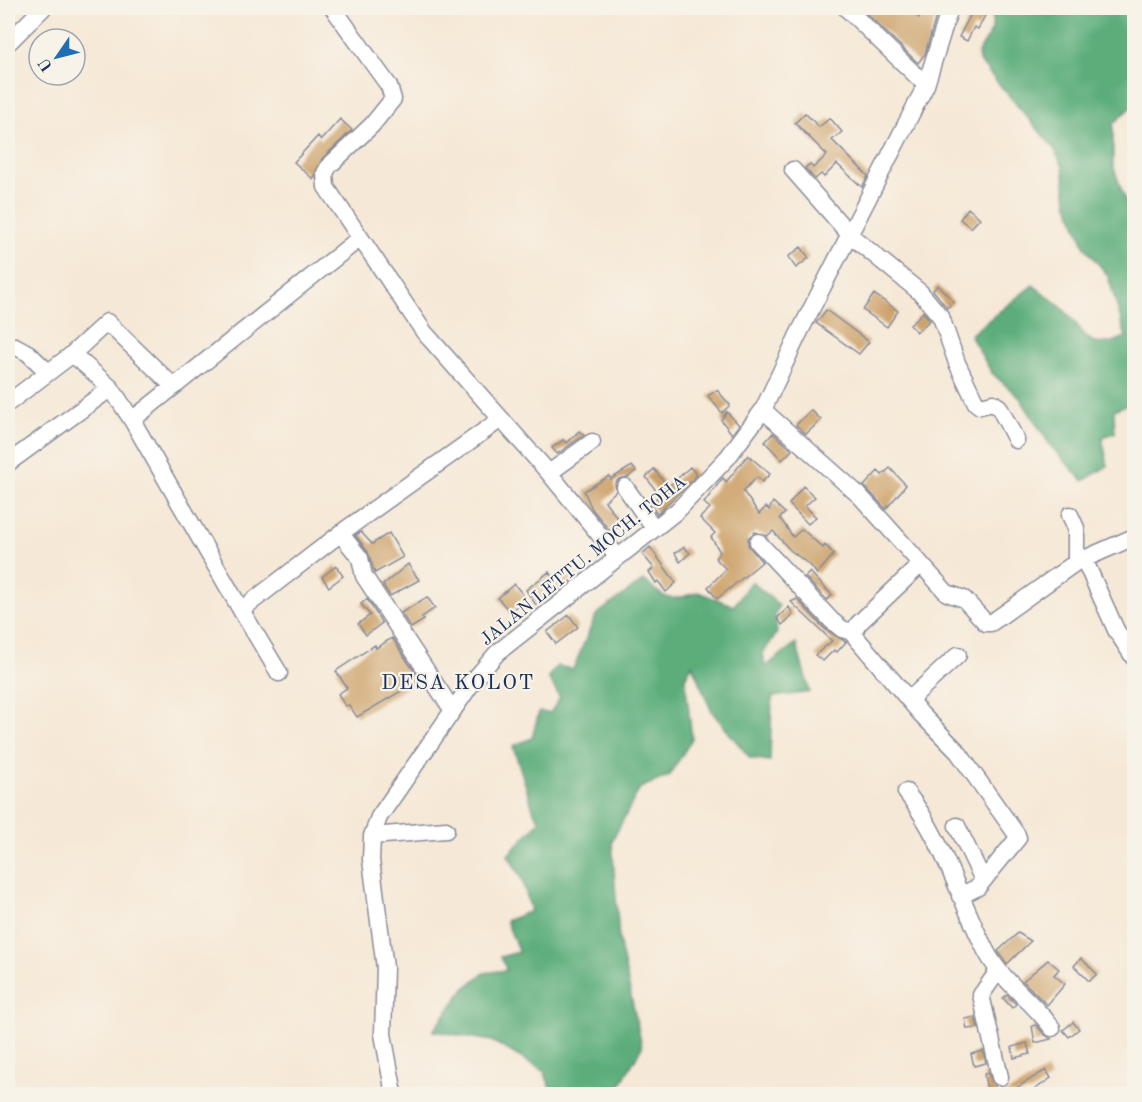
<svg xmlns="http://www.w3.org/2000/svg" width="1142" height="1102" font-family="'Old Standard TT',serif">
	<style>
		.forest { fill: #5cad7a; stroke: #3c6e6c; stroke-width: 1.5 }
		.building { fill: #cca067 }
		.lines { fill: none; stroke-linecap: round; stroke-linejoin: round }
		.minor-casing { stroke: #888c9a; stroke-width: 19 }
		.minor { stroke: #fff; stroke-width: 16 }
		.labels { text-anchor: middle; stroke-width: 4.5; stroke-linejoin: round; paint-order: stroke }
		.street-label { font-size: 18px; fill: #1b2f5e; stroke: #f7f3e8 }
		.quarter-label { font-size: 21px; letter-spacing: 1.5px; fill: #1b2f5e; stroke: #f7f3e8 }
	</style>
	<rect width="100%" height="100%" fill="#f7f3e8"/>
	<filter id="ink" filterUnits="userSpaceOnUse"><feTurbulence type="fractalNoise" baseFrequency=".0167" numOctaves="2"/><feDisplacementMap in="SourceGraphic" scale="12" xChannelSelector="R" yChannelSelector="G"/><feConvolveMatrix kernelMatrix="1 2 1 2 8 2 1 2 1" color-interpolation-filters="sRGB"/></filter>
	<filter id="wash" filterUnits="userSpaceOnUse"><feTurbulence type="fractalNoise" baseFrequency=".008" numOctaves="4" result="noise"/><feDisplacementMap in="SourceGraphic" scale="24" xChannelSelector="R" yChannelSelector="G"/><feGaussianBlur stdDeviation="1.35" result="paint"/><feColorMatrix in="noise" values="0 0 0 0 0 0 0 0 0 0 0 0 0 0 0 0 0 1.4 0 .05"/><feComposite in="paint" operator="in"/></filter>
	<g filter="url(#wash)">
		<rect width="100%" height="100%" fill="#f6e8d6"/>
		<path class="forest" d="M 993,8 L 1134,8 L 1134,104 L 1113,124 L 1113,165 L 1134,226 L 1134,402 L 1114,410 L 1115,433 L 1102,437 L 1108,466 L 1083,481 L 1050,445 L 1020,398 L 992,373 L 970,335 L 1033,285 C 1044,294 1057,302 1066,312 C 1089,338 1089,353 1126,337 L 1108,276 L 1085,247 L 1067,202 L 1063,167 L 1053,147 L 979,61 L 978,53 L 992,30 Z
			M 644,580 C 666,600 670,603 698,592 L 734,606 L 751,581 L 779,605 L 775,616 L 777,633 L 763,653 L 765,667 L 796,643 L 810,692 L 772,697 L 770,761 L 750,758 L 712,712 L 692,665 L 685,678 L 692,739 L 669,776 L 640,788 L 612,841 L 619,940 L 642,1047 L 615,1094 L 553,1094 L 544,1071 L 492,1041 L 433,1031 L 465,988 L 484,973 L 507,970 L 500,957 L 519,952 L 506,921 L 531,911 L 522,879 L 508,855 L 540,821 L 534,812 L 513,746 L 532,738 L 539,712 L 550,713 L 560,698 L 548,677 L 557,666 L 573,669 L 596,615 Z"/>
		<g id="blocks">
			<path class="building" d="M 861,8 L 906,8 L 919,18 L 927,8 L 938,10 L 925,54 L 918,63 Z
				M 978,8 L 989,8 L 978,29 L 974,27 L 967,41 L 959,37 L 971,14 Z
				M 805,113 L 819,127 L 830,118 L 842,132 L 832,140 L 868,176 L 862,187 L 837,164 L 824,177 L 821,174 L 815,179 L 805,168 L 810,164 L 813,168 L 827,155 L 795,123 Z
				M 340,119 L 352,130 L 322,159 L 313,179 L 294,162 L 318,136 L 321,140 Z
				M 968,208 L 980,218 L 971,228 L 960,219 Z
				M 801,247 L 809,258 L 796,268 L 788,257 Z
				M 938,285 L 954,302 L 947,308 L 933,290 Z
				M 874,294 L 898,311 L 887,327 L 863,310 Z
				M 826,310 L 869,342 L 859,354 L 816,323 Z
				M 923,312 L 930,320 L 917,332 L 910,325 Z
				M 717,390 L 730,405 L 722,413 L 708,396 Z
				M 811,410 L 821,420 L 806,434 L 796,425 Z
				M 727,412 L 739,425 L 732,434 L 721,420 Z
				M 579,431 L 584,435 L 557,454 L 552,448 L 563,440 L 567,443 Z
				M 773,433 L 792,450 L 782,460 L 765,442 Z
				M 748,455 L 770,474 L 762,482 L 757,477 L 743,491 L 759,514 L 766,507 L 769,510 L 773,502 L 785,513 L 780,518 L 793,537 L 802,529 L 823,548 L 825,545 L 834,554 L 817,574 L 811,566 L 790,550 L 773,531 L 767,536 L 755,532 L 748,538 L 748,545 L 762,562 L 717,599 L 708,587 L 726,569 L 715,558 L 720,552 L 711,537 L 715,533 L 700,518 L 710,508 L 704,503 L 721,480 L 723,478 L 726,482 Z
				M 632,466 L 636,471 L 628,477 L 619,479 L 615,483 L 616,491 L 605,501 L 618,519 L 613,524 L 616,528 L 611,532 L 592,509 L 584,491 L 609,476 L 611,479 Z
				M 690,467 L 697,475 L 657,514 L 649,503 L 660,496 L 646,477 L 654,469 L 668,487 Z
				M 890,468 L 906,485 L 886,509 L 864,486 L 878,471 L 882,475 Z
				M 803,486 L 815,497 L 805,506 L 816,517 L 808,524 L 789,504 Z
				M 361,532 L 372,544 L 389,533 L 403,557 L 375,573 L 368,552 L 355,535 Z
				M 650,547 L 676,583 L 666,592 L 658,581 L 656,583 L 649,572 L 654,568 L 642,554 Z
				M 684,547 L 690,553 L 680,562 L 675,553 Z
				M 408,564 L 419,580 L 390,596 L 383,585 Z
				M 336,566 L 343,576 L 329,587 L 322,577 Z
				M 569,567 L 576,577 L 552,596 L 549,593 L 536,605 L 526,590 L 549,572 L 553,579 Z
				M 810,572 L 832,595 L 827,600 L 805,577 Z
				M 514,584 L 526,598 L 510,612 L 498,598 Z
				M 427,597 L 435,608 L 422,617 L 424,620 L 411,628 L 401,613 Z
				M 367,599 L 382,623 L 366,635 L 358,624 L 370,615 L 361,604 Z
				M 797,599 L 825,629 L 846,642 L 837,652 L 834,650 L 823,661 L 815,655 L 832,641 L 791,602 Z
				M 789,607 L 793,615 L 782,625 L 777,618 Z
				M 569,615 L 578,627 L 556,644 L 547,632 Z
				M 392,638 L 420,680 L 357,717 L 349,705 L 345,706 L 338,694 L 347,688 L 336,671 L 375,645 L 376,648 Z
				M 1018,933 L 1031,941 L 1007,964 L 998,951 Z
				M 1081,958 L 1097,974 L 1089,981 L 1074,966 Z
				M 1048,960 L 1059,969 L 1054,975 L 1065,984 L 1047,1005 L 1023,981 Z
				M 1007,995 L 1016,1004 L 1012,1008 L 1003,998 Z
				M 975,1017 L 978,1028 L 967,1029 L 965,1019 Z
				M 1073,1022 L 1079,1029 L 1069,1037 L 1063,1030 Z
				M 1036,1025 L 1044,1034 L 1051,1039 L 1035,1043 L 1032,1026 Z
				M 1027,1043 L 1030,1054 L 1014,1058 L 1012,1047 Z
				M 983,1051 L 986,1063 L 974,1066 L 971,1054 Z
				M 1046,1070 L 1051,1078 L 1031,1092 L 1004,1095 Z
				M 988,1073 L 995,1086 L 997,1095 L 988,1095 L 984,1074 Z"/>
		</g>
	</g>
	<g filter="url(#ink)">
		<use href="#blocks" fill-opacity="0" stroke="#888c9a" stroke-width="1.5"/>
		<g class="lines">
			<defs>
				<path id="minor" d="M 333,8 L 389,86 L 393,99 L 372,125 L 329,166 L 325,173 L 326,187 L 424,332 L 549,473 L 617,556
					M 846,8 L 926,85
					M 8,43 L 43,8
					M 793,170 L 850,235 L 921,293 L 941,317 L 957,363 L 976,403 L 980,406 L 993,403 L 999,407 L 1016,440
					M 8,349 L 15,346 L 28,353 L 48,372
					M 70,356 L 107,322 L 174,387
					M 8,403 L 70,356 L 76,357 L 111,388 L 132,420 L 360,238
					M 763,410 L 860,496 L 947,593 L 964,599 L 986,623 L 991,623 L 1075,563 L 1134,537
					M 132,420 L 241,610
					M 8,463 L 111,388
					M 549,473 L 592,442
					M 625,487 L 654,528
					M 1070,515 L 1076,528 L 1076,562
					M 340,533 L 360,558 L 364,576 L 453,711
					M 758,542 L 832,621 L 842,629 L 853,632
					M 1084,559 L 1116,630 L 1134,658
					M 921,564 L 858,624 L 853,634 L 921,714 L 958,752 L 1017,835 L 1018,838 L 978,887 L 960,896
					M 279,673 L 241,610 L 345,530 L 501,419
					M 909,700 L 958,655
					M 906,792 C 944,840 958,897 986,951 C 1002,982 1032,1000 1052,1028
					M 957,826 L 983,880
					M 372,836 L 446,830
					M 998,971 L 981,995 L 1000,1077
					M 394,1094 L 383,1034 L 385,968 L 371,860 L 372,836 L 379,817 L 474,680 L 497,653 L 678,510 L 728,457 L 763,410 L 798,335 L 926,85 L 950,8"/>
			</defs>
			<use href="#minor" class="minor-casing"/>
			<use href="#minor" class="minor"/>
		</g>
	</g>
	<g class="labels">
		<g class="street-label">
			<text transform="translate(583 560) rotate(-39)" y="6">JALAN LETTU. MOCH. TOHA</text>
		</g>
		<g class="quarter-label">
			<text x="458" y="689">DESA KOLOT</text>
		</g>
	</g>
	<rect width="1142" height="1102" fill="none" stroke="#f7f3e8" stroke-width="30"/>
	<g transform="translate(57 57) rotate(235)"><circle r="28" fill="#f7f3e8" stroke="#9fa5b1" stroke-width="1.5"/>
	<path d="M0-4.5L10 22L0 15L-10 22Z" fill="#1f6fb2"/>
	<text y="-9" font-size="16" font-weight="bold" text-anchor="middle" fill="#1b2f5e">U</text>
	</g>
</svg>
